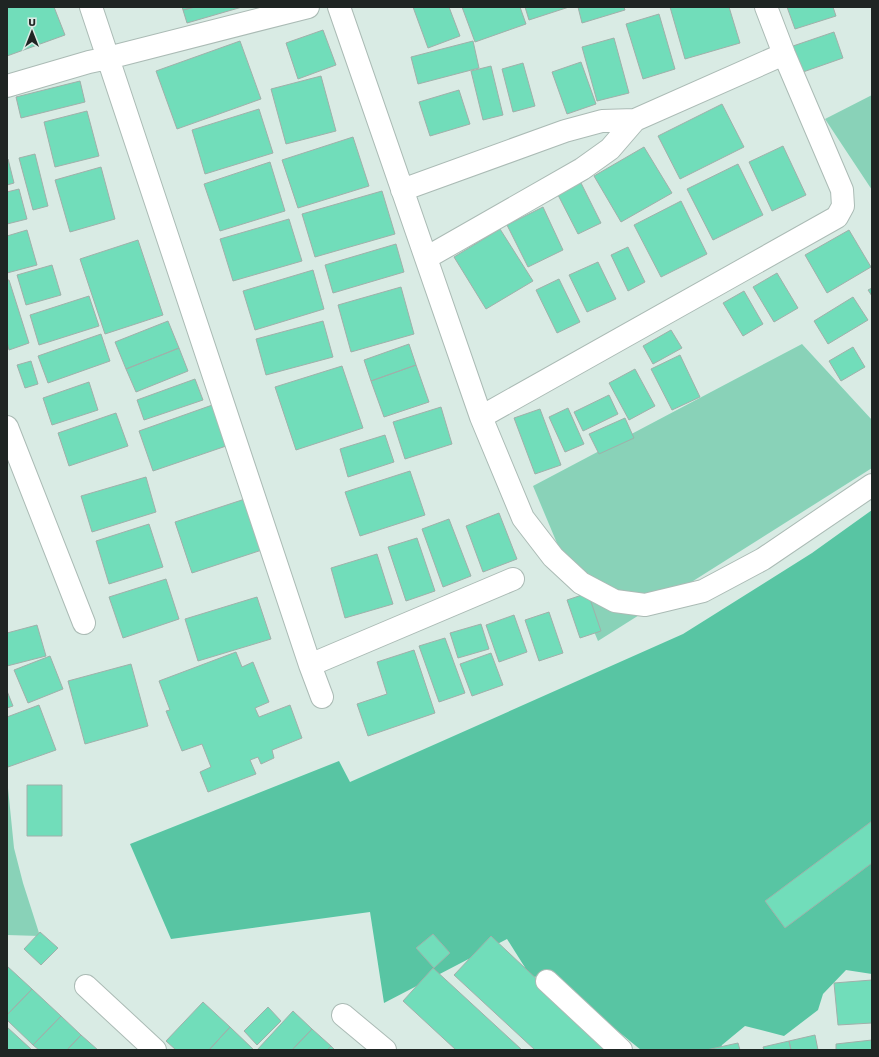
<svg xmlns="http://www.w3.org/2000/svg" width="879" height="1057" font-family="Jost,sans-serif">
	<style>
		.green { fill: #89d2b8 }
		.forest { fill: #58c5a3 }
		.building { fill: #71ddba; stroke: #a0b0aa }
		.lines { fill: none; stroke-linecap: round; stroke-linejoin: round }
		.minor-casing { stroke: #abbbb5; stroke-width: 24 }
		.minor { stroke: #fff; stroke-width: 22 }
	</style>
	<rect width="100%" height="100%" fill="#d9ebe4"/>
	<path class="green" d="M 872,95 L 872,190 L 825,119 Z
		M 802,344 L 872,420 L 872,468 L 598,641 L 533,486 Z
		M 7,778 L 14,848 L 23,883 L 40,936 L 7,935 Z"/>
	<path class="forest" d="M 872,510 L 872,974 L 846,970 L 823,994 L 818,1010 L 784,1036 L 745,1026 L 722,1045 L 720,1050 L 641,1050 L 550,976 L 531,977 L 507,939 L 384,1003 L 370,912 L 171,939 L 130,844 L 339,761 L 350,782 L 683,634 L 812,553 Z"/>
	<path class="building" d="M 7,7 L 54,7 L 65,35 L 7,56 Z
		M 182,7 L 195,7 L 183,10 Z
		M 195,7 L 242,7 L 187,23 L 183,10 Z
		M 413,7 L 449,7 L 460,36 L 428,48 Z
		M 462,7 L 520,7 L 526,24 L 475,42 Z
		M 525,7 L 569,7 L 529,20 Z
		M 578,7 L 624,7 L 625,10 L 582,23 Z
		M 670,7 L 729,7 L 740,43 L 685,59 Z
		M 787,7 L 833,7 L 836,16 L 795,29 Z
		M 659,14 L 675,69 L 643,79 L 626,24 Z
		M 323,30 L 336,65 L 298,79 L 286,43 Z
		M 834,32 L 843,58 L 803,72 L 793,46 Z
		M 614,38 L 629,93 L 597,101 L 582,47 Z
		M 240,41 L 261,99 L 177,129 L 156,71 Z
		M 473,41 L 479,68 L 418,84 L 411,57 Z
		M 581,62 L 596,104 L 567,114 L 552,72 Z
		M 523,63 L 535,106 L 513,112 L 502,69 Z
		M 491,66 L 503,115 L 483,120 L 471,71 Z
		M 321,76 L 336,131 L 286,144 L 271,89 Z
		M 80,81 L 85,102 L 21,118 L 16,97 Z
		M 459,90 L 470,124 L 430,136 L 419,102 Z
		M 722,104 L 744,147 L 680,179 L 658,136 Z
		M 259,109 L 273,153 L 205,174 L 192,130 Z
		M 87,111 L 99,156 L 55,167 L 44,122 Z
		M 353,137 L 369,186 L 298,208 L 282,160 Z
		M 783,146 L 806,195 L 772,211 L 749,162 Z
		M 644,147 L 672,193 L 621,222 L 594,176 Z
		M 35,154 L 48,206 L 33,210 L 19,158 Z
		M 7,159 L 8,159 L 14,183 L 7,185 Z
		M 270,162 L 285,211 L 220,231 L 204,184 Z
		M 738,164 L 763,215 L 713,240 L 687,189 Z
		M 101,167 L 115,219 L 70,232 L 55,180 Z
		M 580,181 L 601,223 L 578,234 L 557,193 Z
		M 19,189 L 27,219 L 7,224 L 7,192 Z
		M 382,191 L 395,234 L 315,257 L 302,214 Z
		M 681,201 L 707,254 L 661,277 L 634,225 Z
		M 543,207 L 563,250 L 528,267 L 507,225 Z
		M 289,219 L 302,261 L 233,281 L 220,239 Z
		M 500,229 L 533,281 L 486,309 L 454,257 Z
		M 27,230 L 37,265 L 7,273 L 7,236 Z
		M 849,230 L 871,267 L 827,293 L 805,255 Z
		M 138,240 L 163,315 L 105,334 L 80,259 Z
		M 396,244 L 404,272 L 333,293 L 325,265 Z
		M 628,247 L 645,282 L 628,291 L 611,255 Z
		M 598,262 L 616,299 L 587,312 L 569,275 Z
		M 52,265 L 61,295 L 26,305 L 17,275 Z
		M 313,270 L 324,309 L 255,330 L 243,291 Z
		M 777,273 L 798,308 L 774,322 L 753,287 Z
		M 559,279 L 580,322 L 557,333 L 536,290 Z
		M 7,280 L 9,280 L 29,343 L 9,350 L 7,342 Z
		M 401,287 L 414,334 L 351,352 L 338,305 Z
		M 872,288 L 872,296 L 868,290 Z
		M 744,291 L 763,324 L 743,336 L 723,303 Z
		M 89,296 L 99,326 L 39,345 L 30,315 Z
		M 853,297 L 868,320 L 828,344 L 814,321 Z
		M 168,321 L 179,348 L 126,369 L 115,342 Z
		M 323,321 L 333,357 L 266,375 L 256,339 Z
		M 671,330 L 682,348 L 653,364 L 643,346 Z
		M 101,334 L 110,361 L 48,383 L 38,356 Z
		M 409,344 L 416,365 L 371,381 L 364,360 Z
		M 853,347 L 865,367 L 841,381 L 829,361 Z
		M 179,348 L 188,371 L 136,392 L 126,369 Z
		M 680,355 L 700,397 L 672,410 L 651,369 Z
		M 31,361 L 38,384 L 25,388 L 17,365 Z
		M 416,365 L 429,402 L 384,417 L 371,381 Z
		M 342,366 L 363,428 L 296,450 L 275,387 Z
		M 635,369 L 655,406 L 629,420 L 609,383 Z
		M 195,379 L 203,400 L 144,420 L 137,400 Z
		M 89,382 L 98,410 L 52,425 L 43,398 Z
		M 609,395 L 618,414 L 583,431 L 574,412 Z
		M 218,403 L 232,444 L 153,471 L 139,431 Z
		M 441,407 L 452,444 L 405,459 L 393,422 Z
		M 568,408 L 584,444 L 565,452 L 549,417 Z
		M 540,409 L 561,465 L 535,474 L 514,418 Z
		M 116,413 L 128,446 L 69,466 L 58,433 Z
		M 625,418 L 634,438 L 599,454 L 589,434 Z
		M 385,435 L 394,462 L 348,477 L 340,449 Z
		M 410,471 L 425,515 L 360,536 L 345,492 Z
		M 146,477 L 156,512 L 92,532 L 81,496 Z
		M 251,497 L 268,548 L 192,573 L 175,522 Z
		M 499,513 L 517,559 L 483,572 L 466,526 Z
		M 449,519 L 471,576 L 443,587 L 422,529 Z
		M 149,524 L 163,567 L 109,584 L 96,541 Z
		M 417,538 L 435,591 L 406,601 L 388,547 Z
		M 377,554 L 393,604 L 345,618 L 331,568 Z
		M 166,579 L 179,619 L 123,638 L 109,597 Z
		M 588,593 L 601,631 L 580,638 L 567,600 Z
		M 257,597 L 271,639 L 198,661 L 185,619 Z
		M 549,612 L 563,653 L 539,661 L 525,620 Z
		M 514,615 L 527,652 L 499,662 L 486,625 Z
		M 481,624 L 489,649 L 458,658 L 450,633 Z
		M 37,625 L 46,656 L 7,666 L 7,633 Z
		M 445,638 L 465,693 L 439,702 L 419,646 Z
		M 414,650 L 435,713 L 368,736 L 357,704 L 387,694 L 377,662 Z
		M 236,652 L 242,667 L 253,662 L 269,702 L 255,708 L 259,717 L 290,705 L 302,738 L 272,750 L 274,758 L 261,764 L 258,757 L 250,760 L 256,774 L 208,792 L 200,772 L 211,767 L 202,744 L 182,751 L 166,711 L 170,710 L 159,681 Z
		M 491,653 L 503,685 L 472,696 L 460,664 Z
		M 50,656 L 63,689 L 28,703 L 14,670 Z
		M 131,664 L 148,726 L 85,744 L 68,681 Z
		M 7,691 L 13,706 L 7,708 Z
		M 39,705 L 56,750 L 8,767 L 7,763 L 7,717 Z
		M 27,785 L 62,785 L 62,836 L 27,836 Z
		M 872,821 L 872,863 L 785,928 L 765,901 Z
		M 40,932 L 58,948 L 41,965 L 24,949 Z
		M 433,934 L 450,953 L 434,968 L 416,948 Z
		M 491,936 L 612,1050 L 535,1050 L 454,975 Z
		M 7,966 L 32,989 L 7,1015 Z
		M 433,968 L 522,1050 L 456,1050 L 403,1001 Z
		M 872,980 L 872,1023 L 838,1025 L 834,983 Z
		M 32,989 L 61,1016 L 33,1045 L 7,1020 L 7,1015 Z
		M 203,1002 L 230,1027 L 209,1050 L 176,1050 L 166,1041 Z
		M 268,1007 L 281,1021 L 257,1045 L 244,1031 Z
		M 293,1011 L 312,1029 L 292,1050 L 257,1050 Z
		M 61,1016 L 81,1035 L 67,1050 L 39,1050 L 33,1045 Z
		M 7,1027 L 32,1050 L 7,1050 Z
		M 230,1027 L 254,1050 L 209,1050 Z
		M 312,1029 L 331,1046 L 327,1050 L 292,1050 Z
		M 81,1035 L 98,1050 L 67,1050 Z
		M 815,1035 L 818,1050 L 791,1050 L 789,1041 Z
		M 872,1040 L 872,1050 L 836,1050 L 836,1044 Z
		M 789,1041 L 791,1050 L 764,1050 L 763,1047 Z
		M 738,1043 L 740,1050 L 706,1050 Z
		M 331,1046 L 335,1050 L 327,1050 Z"/>
	<g class="lines">
		<defs>
			<path id="minor" d="M 91,7 L 310,665 L 322,697
				M 339,7 L 481,417 L 523,518 L 553,557 L 581,583 L 615,601 L 645,605 L 703,591 L 763,559 L 872,485
				M 7,86 L 89,62 L 108,58 L 308,7
				M 402,190 L 565,131 L 602,121 L 635,120 L 784,54
				M 426,258 L 582,169 L 610,149 L 635,120
				M 481,417 L 837,217 L 843,206 L 842,190 L 784,54 L 766,7
				M 7,427 L 84,623
				M 310,665 L 513,579
				M 547,981 L 621,1050
				M 86,986 L 155,1050
				M 343,1015 L 385,1050"/>
		</defs>
		<use href="#minor" class="minor-casing"/>
		<use href="#minor" class="minor"/>
	</g>
	<rect width="879" height="1057" fill="none" stroke="#1f2523" stroke-width="16"/>
	<g transform="translate(32 32)" stroke="#d9ebe4" stroke-width="3" paint-order="stroke">
	<path d="M0-3L7 15L0 10L-7 15Z" fill="#1f2523"/>
	<text y="-6" font-size="11" font-weight="bold" text-anchor="middle" fill="#1f2523">U</text>
	</g>
</svg>
